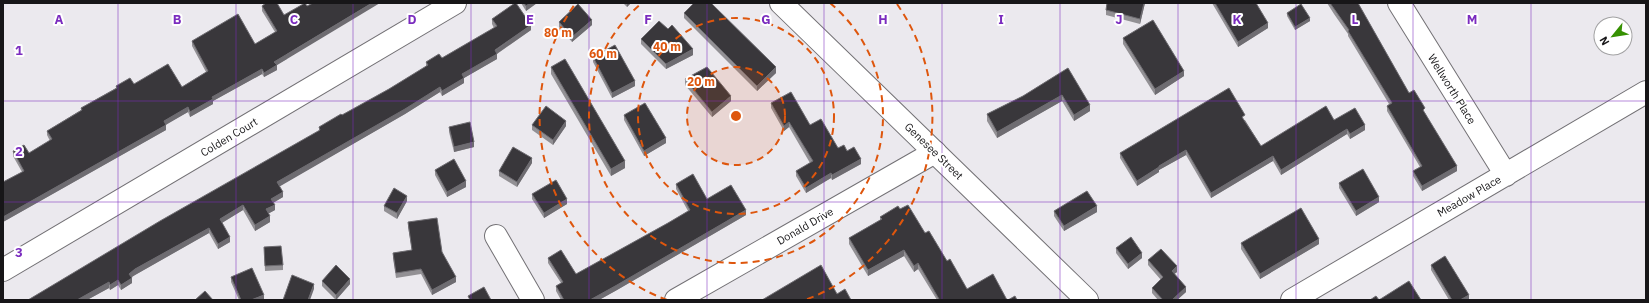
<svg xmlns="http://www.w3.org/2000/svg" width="1649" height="303" font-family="'IBM Plex Sans',sans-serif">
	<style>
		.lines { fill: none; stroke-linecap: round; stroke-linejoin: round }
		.minor-casing { stroke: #737175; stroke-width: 24 }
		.major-casing { stroke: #737175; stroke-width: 24 }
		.minor { stroke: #fff; stroke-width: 22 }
		.major { stroke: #fff; stroke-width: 22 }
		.wall { fill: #929094 }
		.shaded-wall { fill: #6e6c71 }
		.building { fill: #39373b; stroke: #6e6c71 }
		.grid { fill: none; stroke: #7b2cbf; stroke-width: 1; stroke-opacity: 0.55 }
		.ring { fill: none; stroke: #de560d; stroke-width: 2; stroke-dasharray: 7 5 }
		.labels { text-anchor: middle; stroke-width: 4; stroke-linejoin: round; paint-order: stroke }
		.street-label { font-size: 11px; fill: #171618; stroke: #fff }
		.grid-label { font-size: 13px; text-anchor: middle; font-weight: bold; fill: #7b2cbf; stroke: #fff; stroke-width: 4; stroke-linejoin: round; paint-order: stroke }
		.centre { fill: #de560d; stroke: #fff; stroke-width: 2 }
		.ring-label { font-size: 12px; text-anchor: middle; font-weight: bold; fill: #de560d; stroke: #fff; stroke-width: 4; stroke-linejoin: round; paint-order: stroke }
	</style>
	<rect width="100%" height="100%" fill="#ebe9ee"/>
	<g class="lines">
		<defs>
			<path id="minor" d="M 1399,3 L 1506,175
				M 496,236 L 533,300
				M 3,270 L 455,3
				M 676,300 L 935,152
				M 1292,300 L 1646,92"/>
			<path id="major" d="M 781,3 L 1087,300"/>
		</defs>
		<use href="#minor" class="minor-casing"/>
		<use href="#major" class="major-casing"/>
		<use href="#minor" class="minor"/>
		<use href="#major" class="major"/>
	</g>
	<path class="wall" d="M 277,3 L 287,59 L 276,65 L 277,70 L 264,77 L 262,74 L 213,101 L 213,104 L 190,117 L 188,112 L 166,124 L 166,130 L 3,222 L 3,182 L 22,172 L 13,156 L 13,151 L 29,153 L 50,141 L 47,135 L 47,131 L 81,110 L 81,108 L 116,88 L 116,86 L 134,84 L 182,87 L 206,72 L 192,46 L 192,41 L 255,44 L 275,32 L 262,11 L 262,6 Z
		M 521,3 L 537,3 L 526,11 Z
		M 623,3 L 631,3 L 627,7 Z
		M 1107,3 L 1145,3 L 1140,24 L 1106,15 L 1106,10 Z
		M 1212,3 L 1256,3 L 1268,28 L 1238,47 Z
		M 1327,3 L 1358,3 L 1409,93 L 1425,113 L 1457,171 L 1422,191 L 1413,176 L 1413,171 L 1420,167 L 1387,111 L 1387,106 L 1389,104 L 1348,36 L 1348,34 L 1334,14 Z
		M 684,13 L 776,73 L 757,91 L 684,18 Z
		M 1287,13 L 1310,21 L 1295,30 L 1287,16 Z
		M 492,19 L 531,30 L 497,54 L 497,59 L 464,78 L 464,83 L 442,96 L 440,92 L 405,114 L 279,186 L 283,197 L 273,203 L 275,210 L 269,213 L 270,222 L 255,231 L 243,210 L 222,223 L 230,242 L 218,249 L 209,233 L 135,275 L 131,277 L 132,283 L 121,290 L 118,285 L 110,290 L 109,288 L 87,300 L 28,300 L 319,131 L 319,127 L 342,115 L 389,89 L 426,67 L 426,62 L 442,58 L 494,28 L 492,24 Z
		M 559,22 L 592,25 L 572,42 L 559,27 Z
		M 1123,38 L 1184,76 L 1155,95 L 1123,44 Z
		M 641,39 L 693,55 L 666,69 L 641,44 Z
		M 593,57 L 635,86 L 612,98 L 593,62 Z
		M 551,67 L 625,168 L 611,176 L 551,74 Z
		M 1068,68 L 1090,111 L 1074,121 L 1062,101 L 997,138 L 987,121 L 987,114 L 1023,96 Z
		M 685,79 L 731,101 L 712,117 L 685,85 Z
		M 771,103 L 810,125 L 838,148 L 847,151 L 861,164 L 832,180 L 831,178 L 806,193 L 796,176 L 796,171 L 810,163 L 789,127 L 784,131 L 771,108 Z
		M 624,115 L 666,143 L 644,156 L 624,120 Z
		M 1245,120 L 1261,146 L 1334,120 L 1365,130 L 1350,139 L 1347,134 L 1281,175 L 1273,161 L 1211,198 L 1186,155 L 1159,170 L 1159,172 L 1137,186 L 1120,158 L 1120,153 Z
		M 532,125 L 566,126 L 553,145 L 532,130 Z
		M 449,127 L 474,147 L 454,152 L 449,132 Z
		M 532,163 L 517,187 L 499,176 L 499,171 Z
		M 435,170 L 466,187 L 447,197 L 435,175 Z
		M 1339,183 L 1379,202 L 1356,216 L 1339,188 Z
		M 676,184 L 707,199 L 746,215 L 617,290 L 599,300 L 561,300 L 556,291 L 556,286 L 561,283 L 548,263 L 548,258 L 576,274 L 668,223 L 688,211 L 676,189 Z
		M 532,194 L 567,204 L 544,218 L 532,199 Z
		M 407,201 L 397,219 L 384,211 L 384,206 Z
		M 900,209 L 925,233 L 947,261 L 967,289 L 1007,300 L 937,300 L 918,269 L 914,272 L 904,256 L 868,276 L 849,244 L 849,238 L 880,220 L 880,217 Z
		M 1054,211 L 1097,212 L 1064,231 L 1054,216 Z
		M 408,222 L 442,252 L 456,282 L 432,295 L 421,274 L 396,278 L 393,258 L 393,253 L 412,250 L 408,227 Z
		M 1241,243 L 1319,244 L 1260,279 L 1241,249 Z
		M 264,247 L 283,265 L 283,270 L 265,271 Z
		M 1116,248 L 1142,258 L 1128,269 L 1116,253 Z
		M 1148,260 L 1177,272 L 1174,274 L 1186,292 L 1177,300 L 1158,300 L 1152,293 L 1152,288 L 1161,280 L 1148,265 Z
		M 1431,265 L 1469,300 L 1449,300 L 1431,270 Z
		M 231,277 L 264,300 L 239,300 L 231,282 Z
		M 322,281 L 350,284 L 336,300 L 322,286 Z"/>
	<path class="shaded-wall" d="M 372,3 L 380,3 L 287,59 L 274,67 L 277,65 L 277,70 L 264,77 L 264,73 L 274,62 Z
		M 530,3 L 537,3 L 526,11 L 526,6 Z
		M 627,3 L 631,3 L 627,7 Z
		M 1144,3 L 1145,3 L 1140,24 L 1140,19 Z
		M 1310,18 L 1310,21 L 1295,30 L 1295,27 Z
		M 592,20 L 592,25 L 572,42 L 572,37 Z
		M 1268,23 L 1268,28 L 1238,47 L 1238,42 Z
		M 531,25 L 531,30 L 495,55 L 497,54 L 497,59 L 464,78 L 464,83 L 442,96 L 442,91 L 462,74 Z
		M 693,49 L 693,55 L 666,69 L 666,64 Z
		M 776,67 L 776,73 L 757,91 L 757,86 Z
		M 262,69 L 262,74 L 213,101 L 213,104 L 190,117 L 190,112 L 212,97 Z
		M 1184,71 L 1184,76 L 1155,95 L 1155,89 Z
		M 635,81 L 635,86 L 612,98 L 612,93 Z
		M 440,87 L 440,92 L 405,114 L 277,188 L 277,182 Z
		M 1062,95 L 1062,101 L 997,138 L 997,132 Z
		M 731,96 L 731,101 L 712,117 L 712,112 Z
		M 1090,105 L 1090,111 L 1074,121 L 1074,115 Z
		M 188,107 L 188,112 L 164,126 L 164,121 Z
		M 566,121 L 566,126 L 553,145 L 553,140 Z
		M 789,122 L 789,127 L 784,131 L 784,126 Z
		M 166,125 L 166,130 L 3,222 L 3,217 Z
		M 1365,125 L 1365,130 L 1350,139 L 1350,134 Z
		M 1347,129 L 1347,134 L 1281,175 L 1281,170 Z
		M 666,138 L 666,143 L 644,156 L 644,151 Z
		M 474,142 L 474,147 L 454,152 L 454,147 Z
		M 1186,150 L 1186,155 L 1159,170 L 1159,172 L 1137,186 L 1137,181 L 1159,166 Z
		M 1273,156 L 1273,161 L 1211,198 L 1211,193 Z
		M 532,158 L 532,163 L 517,187 L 517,182 Z
		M 861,159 L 861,164 L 832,180 L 832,175 Z
		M 625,161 L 625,168 L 611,176 L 611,169 Z
		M 1457,166 L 1457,171 L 1422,191 L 1422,186 Z
		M 831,173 L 831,178 L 806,193 L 806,188 Z
		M 466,181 L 466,187 L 447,197 L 447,192 Z
		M 283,192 L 283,197 L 271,204 L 271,199 Z
		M 407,196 L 407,201 L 397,219 L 397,213 Z
		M 1379,197 L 1379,202 L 1356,216 L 1356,211 Z
		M 567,199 L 567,204 L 544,218 L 544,213 Z
		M 243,205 L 243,210 L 220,224 L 220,219 Z
		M 275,205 L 275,210 L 266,215 L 266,209 Z
		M 1097,206 L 1097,212 L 1064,231 L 1064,226 Z
		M 746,210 L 746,215 L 617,290 L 599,300 L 590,300 Z
		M 270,216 L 270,222 L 255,231 L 255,225 Z
		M 209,228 L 209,233 L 135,275 L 129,279 L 129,274 L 135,269 Z
		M 230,237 L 230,242 L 218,249 L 218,244 Z
		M 1319,239 L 1319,244 L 1260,279 L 1260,274 Z
		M 904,250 L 904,256 L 868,276 L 868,270 Z
		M 1142,253 L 1142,258 L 1128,269 L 1128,264 Z
		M 918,263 L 918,269 L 914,272 L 914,266 Z
		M 1177,266 L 1177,272 L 1172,276 L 1172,271 Z
		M 456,277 L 456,282 L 432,295 L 432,290 Z
		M 132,278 L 132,283 L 121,290 L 121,285 Z
		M 350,279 L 350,284 L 336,300 L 336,295 Z
		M 118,280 L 118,285 L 110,290 L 110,285 Z
		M 109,282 L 109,288 L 87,300 L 77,300 Z
		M 314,284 L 314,289 L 310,300 L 308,300 Z
		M 1186,287 L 1186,292 L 1177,300 L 1172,300 Z
		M 264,295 L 264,300 L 251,300 Z
		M 1469,295 L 1469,300 L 1460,300 Z"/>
	<path class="building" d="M 266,3 L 277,3 L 284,15 L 305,3 L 307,6 L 313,3 L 372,3 L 274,62 L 277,65 L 264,73 L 262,69 L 212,97 L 213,99 L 190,112 L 188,107 L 164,121 L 166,125 L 3,217 L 3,182 L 24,171 L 13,151 L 24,145 L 29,153 L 52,139 L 47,131 L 82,110 L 81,108 L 117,88 L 116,86 L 130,78 L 134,84 L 168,64 L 182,87 L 208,71 L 192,41 L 238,14 L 255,44 L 277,31 L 262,6 Z
		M 515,3 L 516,3 L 531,25 L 495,50 L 497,54 L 462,74 L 464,78 L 442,91 L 440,87 L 405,109 L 277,182 L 283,192 L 271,199 L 275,205 L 266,209 L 270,216 L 255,225 L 243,205 L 220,219 L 230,237 L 218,244 L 209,228 L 135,269 L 129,274 L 132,278 L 121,285 L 118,280 L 110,285 L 109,282 L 77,300 L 28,300 L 160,221 L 320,130 L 319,127 L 341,114 L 342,115 L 389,89 L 428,65 L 426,62 L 439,54 L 442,58 L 497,26 L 492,19 Z
		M 524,3 L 530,3 L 526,6 Z
		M 694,3 L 711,3 L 776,67 L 757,86 L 684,13 Z
		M 1107,3 L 1144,3 L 1140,19 L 1106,10 Z
		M 1215,3 L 1256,3 L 1268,23 L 1238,42 Z
		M 1330,3 L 1358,3 L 1409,93 L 1414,90 L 1425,108 L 1423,110 L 1457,166 L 1422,186 L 1413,171 L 1422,166 L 1387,106 L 1392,103 L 1348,31 L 1349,30 Z
		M 578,4 L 592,20 L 572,37 L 559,22 Z
		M 1301,4 L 1310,18 L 1295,27 L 1287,13 Z
		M 1153,20 L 1184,71 L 1155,89 L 1123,38 Z
		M 659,21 L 668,29 L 672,25 L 693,49 L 666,64 L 641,39 Z
		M 615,45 L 635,81 L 612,93 L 593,57 Z
		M 565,59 L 625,161 L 611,169 L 551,67 Z
		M 707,67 L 731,96 L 712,112 L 685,79 Z
		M 1068,68 L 1090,105 L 1074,115 L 1062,95 L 997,132 L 987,114 L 1023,96 Z
		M 1229,88 L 1245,115 L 1242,117 L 1261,146 L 1326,106 L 1334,120 L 1355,108 L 1365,125 L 1350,134 L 1347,129 L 1281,170 L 1273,156 L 1211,193 L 1186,150 L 1159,166 L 1159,167 L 1137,181 L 1120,153 Z
		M 791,92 L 810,125 L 821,119 L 838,148 L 844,145 L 847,151 L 854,147 L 861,159 L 832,175 L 831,173 L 806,188 L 796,171 L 813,161 L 789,122 L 784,126 L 771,103 Z
		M 645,103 L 666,138 L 644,151 L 624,115 Z
		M 546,106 L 566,121 L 553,140 L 532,125 Z
		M 470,122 L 474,142 L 454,147 L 449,127 Z
		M 513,147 L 532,158 L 517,182 L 499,171 Z
		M 454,159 L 466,181 L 447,192 L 435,170 Z
		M 1363,169 L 1379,197 L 1356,211 L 1339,183 Z
		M 693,174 L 707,199 L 731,185 L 746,210 L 617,285 L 590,300 L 564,300 L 556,286 L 563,282 L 548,258 L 561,250 L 576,274 L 668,223 L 690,210 L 676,184 Z
		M 556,180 L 567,199 L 544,213 L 532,194 Z
		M 394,188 L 407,196 L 397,213 L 384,206 Z
		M 1087,191 L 1097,206 L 1064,226 L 1054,211 Z
		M 908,205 L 925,233 L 929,231 L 947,261 L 950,259 L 967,289 L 993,274 L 1007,300 L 937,300 L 939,299 L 918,263 L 914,266 L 904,250 L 868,270 L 849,238 L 882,219 L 880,217 L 898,206 L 900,209 Z
		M 1301,208 L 1319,239 L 1260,274 L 1241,243 Z
		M 437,218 L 442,252 L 456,277 L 432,290 L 421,269 L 396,273 L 393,253 L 412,250 L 408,222 Z
		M 1131,237 L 1142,253 L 1128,264 L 1116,248 Z
		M 281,246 L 283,265 L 265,266 L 264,247 Z
		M 1161,249 L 1177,266 L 1172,271 L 1186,287 L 1172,300 L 1163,300 L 1152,288 L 1163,277 L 1148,260 Z
		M 1445,256 L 1469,295 L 1460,300 L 1452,300 L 1431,265 Z
		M 336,265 L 350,279 L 336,295 L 322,281 Z
		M 821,265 L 837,294 L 845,289 L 851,300 L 762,300 Z
		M 252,268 L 264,295 L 251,300 L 241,300 L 231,277 Z
		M 292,275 L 314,284 L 308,300 L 283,300 Z
		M 1409,281 L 1421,300 L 1370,300 L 1376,296 L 1379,300 Z
		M 484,287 L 491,300 L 470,300 L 468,296 Z
		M 205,291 L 213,300 L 195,300 Z
		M 1015,296 L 1017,300 L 1008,300 Z"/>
	<path class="grid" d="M 118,3 L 118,300M 236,3 L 236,300M 353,3 L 353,300M 471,3 L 471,300M 589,3 L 589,300M 707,3 L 707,300M 824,3 L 824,300M 942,3 L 942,300M 1060,3 L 1060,300M 1178,3 L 1178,300M 1296,3 L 1296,300M 1413,3 L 1413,300M 1531,3 L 1531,300M 3,101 L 1646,101M 3,202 L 1646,202"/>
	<circle cx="736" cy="116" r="49" fill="#de560d" fill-opacity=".12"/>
	<g class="ring">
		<circle cx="736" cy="116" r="49"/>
		<circle cx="736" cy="116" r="98"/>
		<path d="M830 3A147 147 0 1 1 642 3"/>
		<path d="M667 300A196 196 0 0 1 575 4M897 4A196 196 0 0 1 805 300"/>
	</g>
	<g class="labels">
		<g class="street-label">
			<text transform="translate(1452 89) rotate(58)" y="4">Wellworth Place</text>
			<text transform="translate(229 137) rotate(-31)" y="4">Colden Court</text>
			<text transform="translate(934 151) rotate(44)" y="4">Genesee Street</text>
			<text transform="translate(1469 196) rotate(-30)" y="4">Meadow Place</text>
			<text transform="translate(805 226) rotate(-30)" y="4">Donald Drive</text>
		</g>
	</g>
	<g class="grid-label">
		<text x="59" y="24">A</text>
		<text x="177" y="24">B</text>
		<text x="294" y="24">C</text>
		<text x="412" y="24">D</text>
		<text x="530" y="24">E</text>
		<text x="648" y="24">F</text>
		<text x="766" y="24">G</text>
		<text x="883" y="24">H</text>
		<text x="1001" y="24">I</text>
		<text x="1119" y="24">J</text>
		<text x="1237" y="24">K</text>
		<text x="1355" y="24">L</text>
		<text x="1472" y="24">M</text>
		<text x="19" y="55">1</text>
		<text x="19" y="156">2</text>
		<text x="19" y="257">3</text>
	</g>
	<circle cx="736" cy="116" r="6" class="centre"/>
	<g class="ring-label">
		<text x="558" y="37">80 m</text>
		<text x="667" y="51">40 m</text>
		<text x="603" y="58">60 m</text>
		<text x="701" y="86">20 m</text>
	</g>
	<rect width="1649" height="303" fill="none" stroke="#171618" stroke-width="8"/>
	<g transform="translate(1613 36) rotate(240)"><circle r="19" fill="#ffffff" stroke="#a2a2a3"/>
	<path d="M0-3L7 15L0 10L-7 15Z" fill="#369102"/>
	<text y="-6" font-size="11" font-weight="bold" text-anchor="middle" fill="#171618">N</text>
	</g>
</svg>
